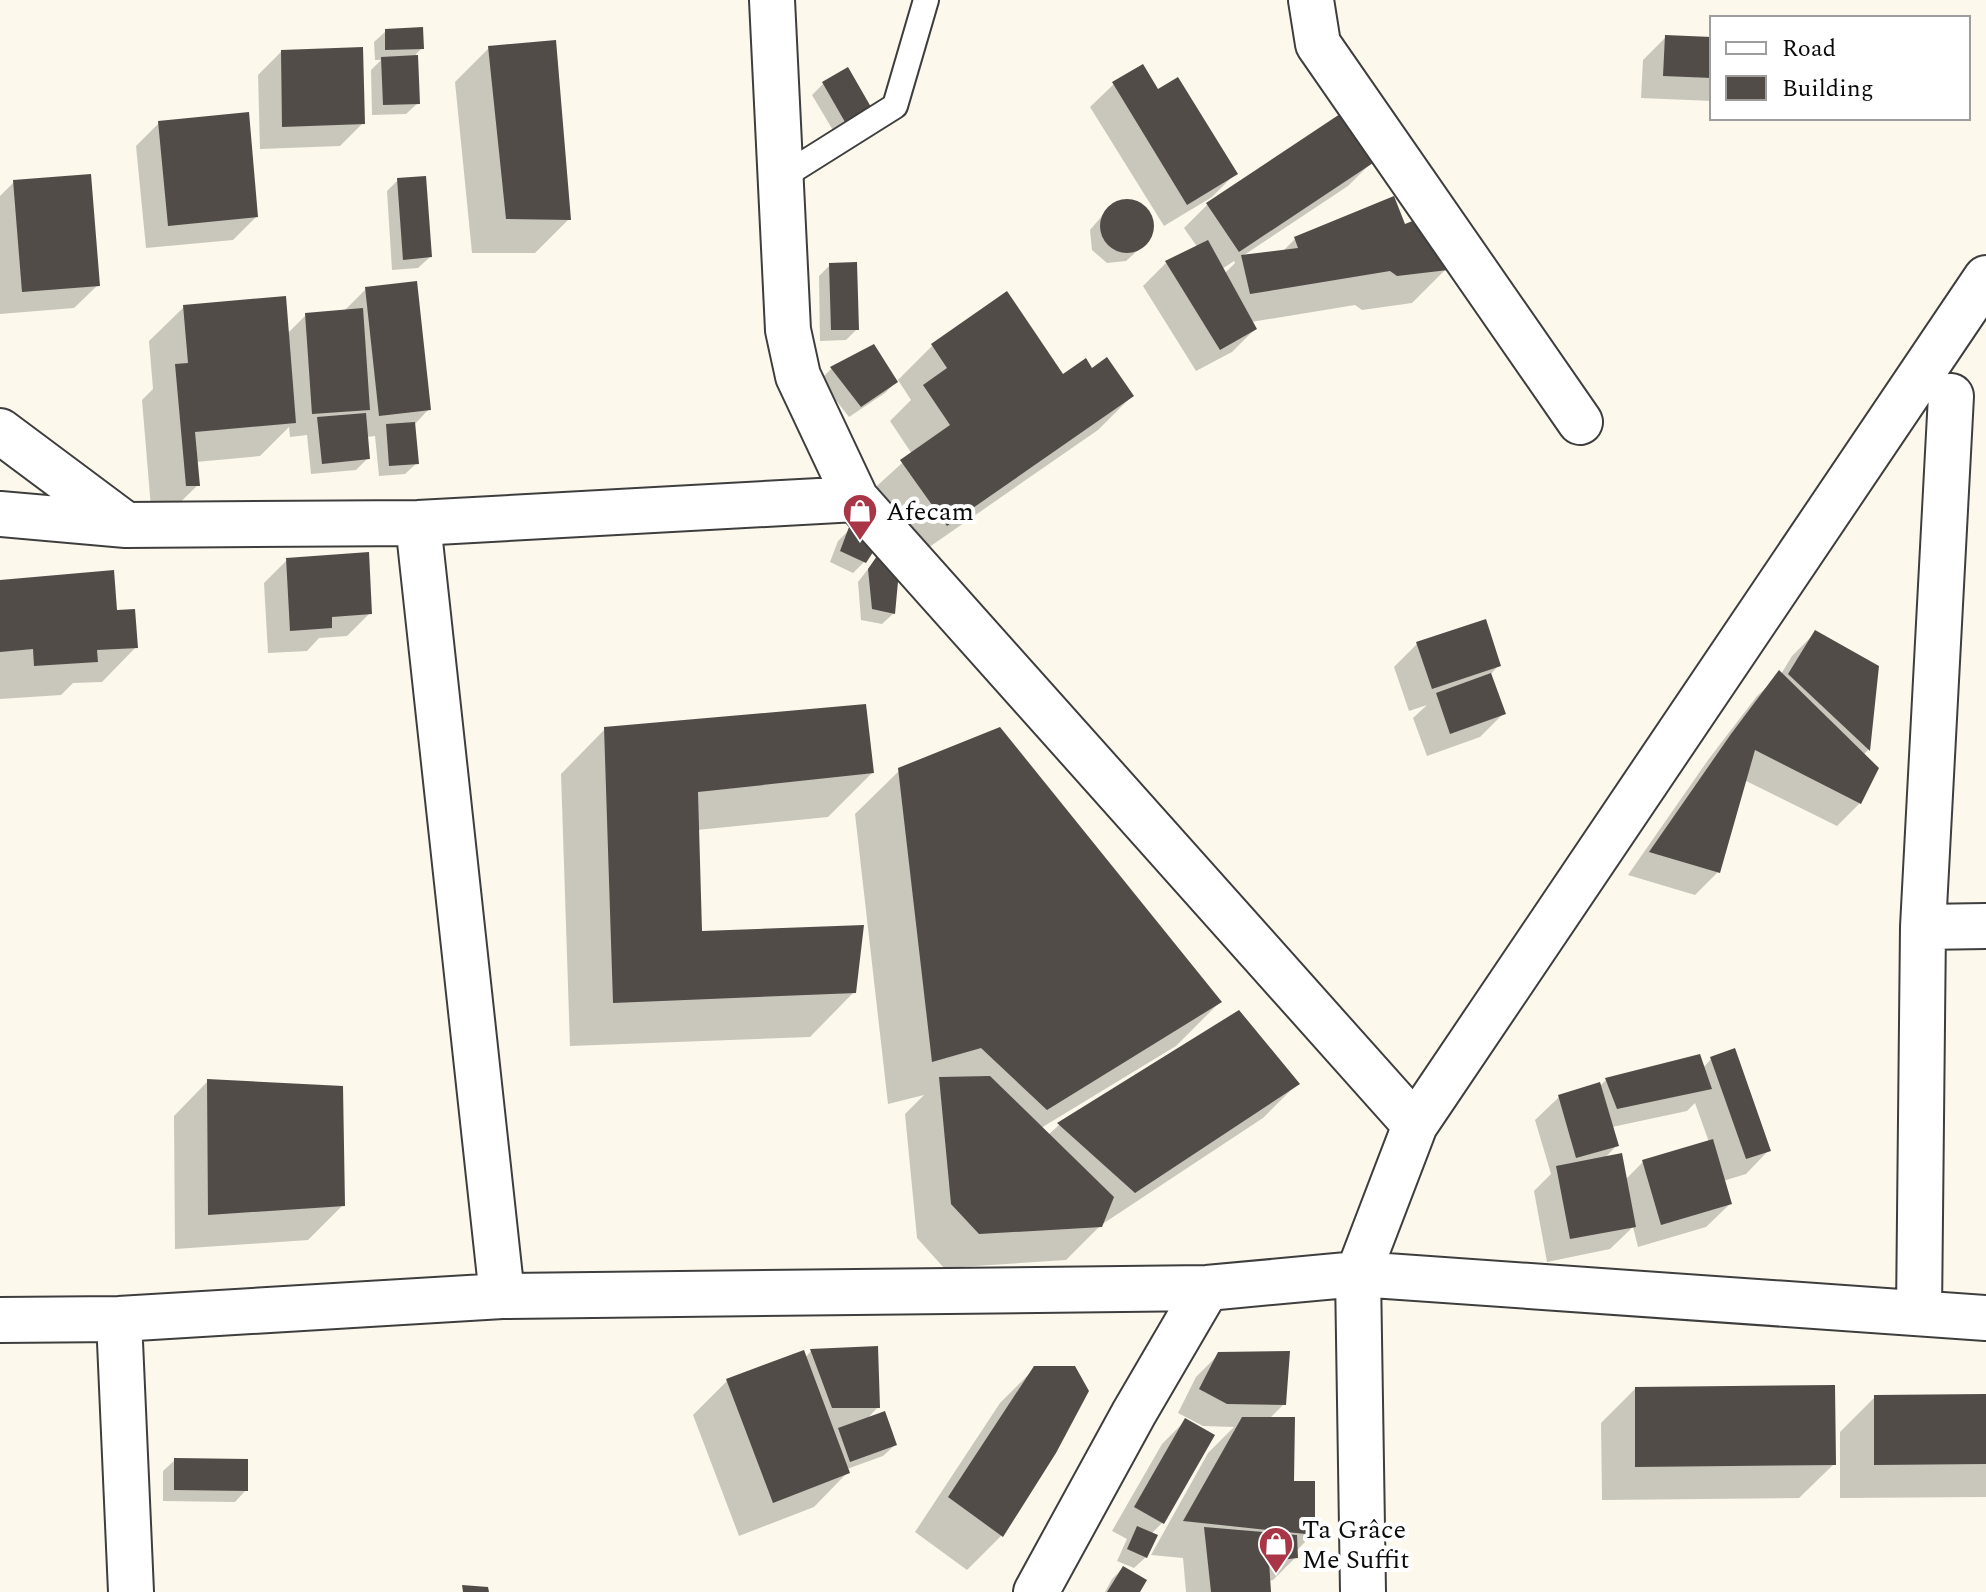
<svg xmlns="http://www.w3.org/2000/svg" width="1986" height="1592" font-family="Spectral,serif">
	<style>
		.shadow { fill: #0003; fill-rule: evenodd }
		.building { fill: #524c49 }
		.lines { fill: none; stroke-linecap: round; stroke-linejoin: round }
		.service-casing { stroke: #3e3e3e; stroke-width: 28 }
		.minor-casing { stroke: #3e3e3e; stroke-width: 48 }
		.service { stroke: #fff; stroke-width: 24 }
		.minor { stroke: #fff; stroke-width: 44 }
		.labels { text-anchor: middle; stroke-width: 8; stroke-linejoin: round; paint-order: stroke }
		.poi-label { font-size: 26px; fill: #0b0b0b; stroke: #fff; text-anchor: start }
	</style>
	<rect width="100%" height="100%" fill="#fcf8ec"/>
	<path class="shadow" d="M 386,31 L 422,48 L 416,54 L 418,103 L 406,114 L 372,115 L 371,70 L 381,60 L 375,60 L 374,42 Z
		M 1666,37 L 1712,39 L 1712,101 L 1641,98 L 1643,60 Z
		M 489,48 L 569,219 L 535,253 L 472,253 L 455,82 Z
		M 281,52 L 363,123 L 340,146 L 260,149 L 258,75 Z
		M 847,70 L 869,106 L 858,118 L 834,132 L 812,95 L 823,84 Z
		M 1114,84 L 1157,92 L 1235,174 L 1212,197 L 1164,226 L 1090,107 Z
		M 159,123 L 256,217 L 233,240 L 146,248 L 136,146 Z
		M 1371,163 L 1348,186 L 1241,257 L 1282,252 L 1295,239 L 1445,270 L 1412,303 L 1362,310 L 1355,305 L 1251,322 L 1255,329 L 1232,352 L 1196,371 L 1143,286 L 1166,263 L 1198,248 L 1184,228 L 1209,203 ZM 1234,261 L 1235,263 L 1224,274 L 1222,269 Z
		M 398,180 L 430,257 L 418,268 L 392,270 L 387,191 Z
		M 14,182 L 98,285 L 74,308 L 0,314 L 0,196 Z
		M 1125,200 L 1143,206 L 1149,214 L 1151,233 L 1147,242 L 1126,261 L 1107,263 L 1092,250 L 1090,230 L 1107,210 Z
		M 830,265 L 857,329 L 846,340 L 820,341 L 819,276 Z
		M 366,289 L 429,409 L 414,425 L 417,463 L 405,474 L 379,476 L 375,436 L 366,437 L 368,458 L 356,470 L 311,474 L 307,435 L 290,437 L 289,427 L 260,456 L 196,462 L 198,485 L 163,519 L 152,520 L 142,400 L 153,389 L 149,341 L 184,307 L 287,334 L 306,315 L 343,312 Z
		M 873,346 L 896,382 L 885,393 L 849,417 L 820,380 L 831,369 Z
		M 932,346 L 1063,376 L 1132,396 L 1098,430 L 912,559 L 867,495 L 912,454 L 890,421 L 911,400 L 898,380 Z
		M 850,529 L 864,562 L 853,573 L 830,562 L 838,541 Z
		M 886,546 L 897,570 L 894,613 L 882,624 L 861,620 L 858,582 Z
		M 287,560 L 370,613 L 347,636 L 319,638 L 307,651 L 268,653 L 264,583 Z
		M 0,582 L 115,612 L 136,647 L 102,682 L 73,683 L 61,695 L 0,699 Z
		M 1815,633 L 1877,667 L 1868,750 L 1863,755 L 1860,803 L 1837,826 L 1744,780 L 1718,872 L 1695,895 L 1628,875 L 1708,760 L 1757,696 L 1781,674 L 1792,656 Z
		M 1417,644 L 1499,665 L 1490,675 L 1504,713 L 1480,737 L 1427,756 L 1413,718 L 1427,705 L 1409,711 L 1394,667 Z
		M 605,729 L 872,773 L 828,817 L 697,830 L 700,933 L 854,992 L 810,1037 L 570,1046 L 561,774 Z
		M 900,770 L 1220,1002 L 1176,1046 L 1041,1128 L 1048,1135 L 1059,1125 L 1238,1012 L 1297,1084 L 1263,1118 L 1101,1225 L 1066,1260 L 944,1268 L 917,1238 L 905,1114 L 924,1095 L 888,1104 L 855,814 Z
		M 1711,1059 L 1769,1150 L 1746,1174 L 1723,1181 L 1730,1204 L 1706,1227 L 1638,1247 L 1633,1227 L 1610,1249 L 1547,1262 L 1534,1191 L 1551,1174 L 1535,1120 L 1559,1097 L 1599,1085 L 1599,1087 L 1606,1080 L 1703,1068 ZM 1695,1103 L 1709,1142 L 1643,1162 L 1625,1180 L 1604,1159 L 1617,1145 L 1612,1127 L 1687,1111 Z
		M 208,1081 L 343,1205 L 308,1240 L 175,1249 L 174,1116 Z
		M 811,1351 L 878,1407 L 866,1420 L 895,1445 L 883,1456 L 847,1469 L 848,1472 L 814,1507 L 739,1536 L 693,1415 L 727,1381 L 805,1358 Z
		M 1219,1354 L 1284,1404 L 1269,1419 L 1313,1534 L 1296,1551 L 1296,1557 L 1273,1580 L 1268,1581 L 1269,1592 L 1186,1592 L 1183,1558 L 1151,1555 L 1208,1453 L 1234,1427 L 1203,1426 L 1178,1413 L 1196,1377 Z
		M 1035,1368 L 1054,1452 L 1001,1536 L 967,1570 L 915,1532 L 1000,1403 Z
		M 1635,1389 L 1834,1464 L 1799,1498 L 1602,1500 L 1601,1423 Z
		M 1986,1396 L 1986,1497 L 1840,1498 L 1840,1432 L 1875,1397 Z
		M 1185,1421 L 1162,1523 L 1151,1534 L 1146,1557 L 1134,1568 L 1117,1561 L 1127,1539 L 1112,1531 L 1162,1444 Z
		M 175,1460 L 246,1490 L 235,1502 L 163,1501 L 163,1471 Z
		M 1123,1568 L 1138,1592 L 1105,1592 L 1112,1579 Z"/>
	<path class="building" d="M 423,27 L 424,49 L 385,50 L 385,29 Z
		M 1665,35 L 1712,37 L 1712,78 L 1663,76 Z
		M 556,40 L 571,220 L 506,219 L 488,46 Z
		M 363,47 L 365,124 L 282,127 L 281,50 Z
		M 418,55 L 420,104 L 383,105 L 381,57 Z
		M 1143,64 L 1158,89 L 1178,77 L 1238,174 L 1187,205 L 1112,82 Z
		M 848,67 L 871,107 L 845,122 L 822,82 Z
		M 249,112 L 258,217 L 168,226 L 158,121 Z
		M 1340,114 L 1373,163 L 1239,252 L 1206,203 Z
		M 91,174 L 100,286 L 22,292 L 13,180 Z
		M 426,176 L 432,257 L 403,260 L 397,178 Z
		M 1394,196 L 1405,224 L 1415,220 L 1448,270 L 1397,276 L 1390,271 L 1250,294 L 1241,255 L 1298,248 L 1294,237 Z
		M1100 226a27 27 0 1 1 54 0a27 27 0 1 1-54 0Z
		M 1208,240 L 1257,329 L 1220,350 L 1165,261 Z
		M 857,262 L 859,330 L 831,330 L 829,263 Z
		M 417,281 L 431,410 L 379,416 L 365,287 Z
		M 1007,291 L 1063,374 L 1086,358 L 1092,368 L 1107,357 L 1134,396 L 947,526 L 900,460 L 950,425 L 923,385 L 947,368 L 931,344 Z
		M 286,296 L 296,423 L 195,432 L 200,486 L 186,486 L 175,364 L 188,363 L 183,305 Z
		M 363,308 L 370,410 L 312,414 L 305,313 Z
		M 874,344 L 898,382 L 861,407 L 830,367 Z
		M 366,413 L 370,459 L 322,464 L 317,417 Z
		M 415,422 L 419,464 L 389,466 L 386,424 Z
		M 849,527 L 881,540 L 866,563 L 840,551 Z
		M 886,543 L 899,571 L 895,614 L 872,609 L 868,569 Z
		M 369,552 L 372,614 L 332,617 L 332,628 L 290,631 L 286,558 Z
		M 114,570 L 117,610 L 135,609 L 138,648 L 97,650 L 98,662 L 34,666 L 33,649 L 0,652 L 0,580 Z
		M 1486,619 L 1501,666 L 1432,689 L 1416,642 Z
		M 1815,630 L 1879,666 L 1870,751 L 1788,674 Z
		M 1779,670 L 1879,768 L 1861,804 L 1755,750 L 1720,873 L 1649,852 L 1731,734 Z
		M 1491,673 L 1506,714 L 1450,734 L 1436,693 Z
		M 866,704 L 874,773 L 698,792 L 702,931 L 864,925 L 856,993 L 613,1003 L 604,727 Z
		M 1000,727 L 1222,1002 L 1047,1110 L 981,1048 L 932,1062 L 898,768 Z
		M 1239,1010 L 1300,1084 L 1135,1193 L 1057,1123 Z
		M 1735,1048 L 1771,1151 L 1746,1159 L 1710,1057 Z
		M 1700,1054 L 1712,1089 L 1617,1109 L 1605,1078 Z
		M 990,1076 L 1114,1197 L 1102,1227 L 979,1234 L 951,1204 L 939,1077 Z
		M 207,1079 L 343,1086 L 345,1206 L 208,1215 Z
		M 1600,1082 L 1619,1146 L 1576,1158 L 1558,1095 Z
		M 1713,1139 L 1732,1204 L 1661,1225 L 1642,1160 Z
		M 1622,1153 L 1636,1227 L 1570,1239 L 1556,1166 Z
		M 878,1346 L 880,1408 L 832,1408 L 810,1349 Z
		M 804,1350 L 850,1473 L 773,1503 L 726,1379 Z
		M 1290,1351 L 1286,1405 L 1227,1404 L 1199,1389 L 1218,1352 Z
		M 1034,1366 L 1075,1366 L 1089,1391 L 1056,1453 L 1003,1537 L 948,1497 Z
		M 1835,1385 L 1836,1465 L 1635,1467 L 1635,1387 Z
		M 1986,1394 L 1986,1464 L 1874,1465 L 1874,1395 Z
		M 885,1411 L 897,1445 L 850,1462 L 838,1428 Z
		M 1242,1417 L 1295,1417 L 1294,1481 L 1315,1481 L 1315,1535 L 1183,1521 Z
		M 1185,1418 L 1215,1435 L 1164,1524 L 1134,1507 Z
		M 174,1458 L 248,1459 L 248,1491 L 174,1490 Z
		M 1137,1526 L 1158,1535 L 1147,1558 L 1127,1549 Z
		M 1204,1527 L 1297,1535 L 1298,1558 L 1269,1561 L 1271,1592 L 1211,1592 Z
		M 1123,1566 L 1147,1580 L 1140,1592 L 1107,1592 Z
		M 462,1585 L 488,1587 L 489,1592 L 463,1592 Z"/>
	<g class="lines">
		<defs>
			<path id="service" d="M 782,177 L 895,106 L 926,0"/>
			<path id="minor" d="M 772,0 L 788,330 L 798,376 L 856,499 L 1415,1125
				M 1311,0 L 1318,44 L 1580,422
				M 0,431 L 126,525
				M 0,514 L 126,525 L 418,523 L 856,499
				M 418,523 L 502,1296
				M 1923,927 L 1986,926
				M 1919,1313 L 1923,927 L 1951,396
				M 119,1319 L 131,1592
				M 0,1320 L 119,1319 L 502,1296 L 1207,1288 L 1358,1274 L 1986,1318
				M 1036,1592 L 1134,1413 L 1207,1288
				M 1363,1592 L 1358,1274 L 1415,1125 L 1986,278"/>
		</defs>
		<use href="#service" class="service-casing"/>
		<use href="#minor" class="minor-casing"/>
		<use href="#service" class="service"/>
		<use href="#minor" class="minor"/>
	</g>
	<defs>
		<symbol id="shop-pin" viewBox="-11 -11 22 30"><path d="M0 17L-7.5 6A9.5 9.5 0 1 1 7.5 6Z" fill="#a93647" stroke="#fff"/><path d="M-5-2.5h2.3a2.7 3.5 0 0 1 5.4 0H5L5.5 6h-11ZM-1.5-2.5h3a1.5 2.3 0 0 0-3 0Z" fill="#fff"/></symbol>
	</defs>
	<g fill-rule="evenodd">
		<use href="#shop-pin" x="840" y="491" width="40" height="54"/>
		<use href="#shop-pin" x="1256" y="1524" width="40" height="54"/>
	</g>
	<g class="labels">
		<g class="poi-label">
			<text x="886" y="520">Afecam</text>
			<text x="1302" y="1538">Ta Grâce<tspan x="1302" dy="30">Me Suffit</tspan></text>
		</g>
	</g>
	<rect x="1710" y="16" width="260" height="104" fill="#ffffff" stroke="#9d9d9d" stroke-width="2"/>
	<rect x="1726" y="42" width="40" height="12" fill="#ffffff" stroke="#9d9d9d" stroke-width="2"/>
	<text x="1782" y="56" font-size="24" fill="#0b0b0b">Road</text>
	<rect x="1726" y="76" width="40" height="24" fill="#524c49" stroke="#9d9d9d" stroke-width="2"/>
	<text x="1782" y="96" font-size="24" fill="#0b0b0b">Building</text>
</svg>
